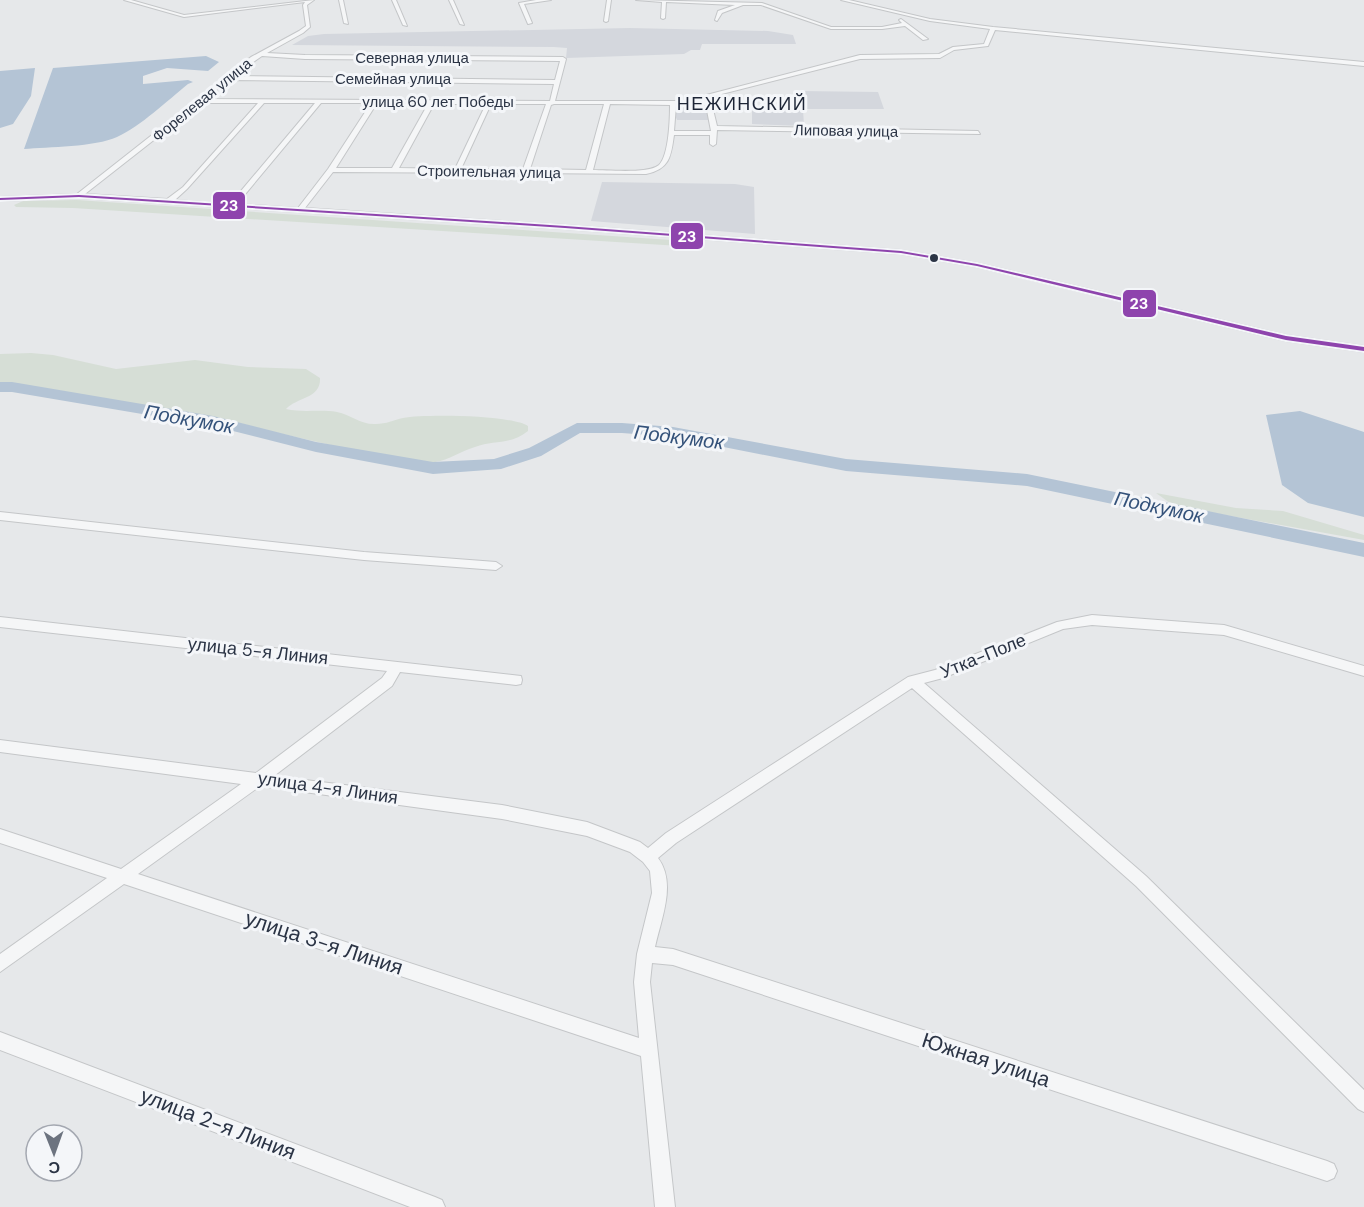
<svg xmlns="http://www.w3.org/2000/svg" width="1364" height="1207" font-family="'DM Sans',sans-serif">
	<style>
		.built { fill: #d4d7dd }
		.green { fill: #d6ded6 }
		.water { fill: #b4c4d5 }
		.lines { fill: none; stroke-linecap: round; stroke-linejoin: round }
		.river { fill: #b4c4d5; fill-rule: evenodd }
		.street-casing { stroke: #c4c6c8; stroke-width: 2 }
		.street { fill: #f5f6f7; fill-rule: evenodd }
		.bus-1-casing { stroke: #f4f6f9; stroke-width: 4 }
		.bus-1 { fill: #8e44ad; fill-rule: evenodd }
		.bus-dot { fill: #2b3445; stroke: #f4f6f9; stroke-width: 2 }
		.labels { text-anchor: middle; stroke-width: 6; stroke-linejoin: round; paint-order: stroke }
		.far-street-label { font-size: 15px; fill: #2b3445; stroke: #f4f6f9 }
		.far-quarter-label { font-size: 18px; letter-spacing: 1.5px; fill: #1d2536; stroke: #f4f6f9 }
		.street-label { font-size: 18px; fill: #2b3445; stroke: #f4f6f9 }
		.water-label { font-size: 20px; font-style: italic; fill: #34527a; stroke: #f4f6f9 }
		.near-street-label { font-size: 21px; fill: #2b3445; stroke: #f4f6f9 }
		.line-badge { stroke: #f4f6f9; stroke-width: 2 }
		.badge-label { font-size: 16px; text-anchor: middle; font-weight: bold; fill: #fff }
	</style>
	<rect width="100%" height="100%" fill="#e6e8ea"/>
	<path class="built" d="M 630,28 L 768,31 L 793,35 L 796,44 L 702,44 L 700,50 L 691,50 L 684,54 L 566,58 L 567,48 L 554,47 L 292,45 L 308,36 L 324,34 Z
		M 799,91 L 878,92 L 884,109 L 803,109 Z
		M 675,103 L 707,103 L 712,120 L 677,120 L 671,106 Z
		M 752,108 L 803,109 L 804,126 L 752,124 Z
		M 602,182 L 735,184 L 754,187 L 755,234 L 591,221 Z"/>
	<path class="green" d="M 77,200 L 701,242 L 705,244 L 696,247 L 73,208 L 16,207 L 14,205 L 23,201 Z
		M 31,353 L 53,355 L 116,369 L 195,360 L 248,367 L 306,369 L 320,378 C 321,399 297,397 286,409 C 303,413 320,409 337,412 C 351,415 361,425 376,424 C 386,424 394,420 403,418 C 425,414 511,415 528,426 L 528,431 C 511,445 494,440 475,447 C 461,451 449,460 435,462 C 424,463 412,461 401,461 L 186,412 L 140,410 L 123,404 L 62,391 L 0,382 L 0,354 Z
		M 1156,493 L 1236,508 L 1283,511 L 1364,535 L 1364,540 L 1203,511 L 1170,503 Z"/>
	<path class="water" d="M 206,56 L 219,62 L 208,71 L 167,68 L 143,76 L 143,84 L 188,80 L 193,82 L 188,84 C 167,101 141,126 117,137 C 95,147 48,147 24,149 L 53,68 Z
		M 35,68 L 31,96 L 13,124 L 0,128 L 0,71 Z
		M 1300,411 L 1364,432 L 1364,517 L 1308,503 L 1282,485 L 1266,415 Z"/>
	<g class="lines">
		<path class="river" d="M 0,382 L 12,382 L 213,416 L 316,442 L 433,462 L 494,459 L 529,448 L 577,423 L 622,423 L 673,427 L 846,459 L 1027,474 L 1364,543 L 1364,557 L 1027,486 L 846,471 L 673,437 L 622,433 L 580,433 L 541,456 L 501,469 L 433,474 L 316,452 L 213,426 L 12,392 L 0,392 Z"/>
		<defs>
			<path id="street" d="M 124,0 L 131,0 L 184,15 L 314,0 L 307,5 L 310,27 L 303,33 L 267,53 L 305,55 L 563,57 L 566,59 L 555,101 L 705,101 L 704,98 L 694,101 L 691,99 L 860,55 L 939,54 L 953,47 L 984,44 L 990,29 L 930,21 L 841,0 L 849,0 L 930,19 L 993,27 L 1364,62 L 1364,66 L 995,30 L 988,46 L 954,50 L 940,58 L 860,59 L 710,97 L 717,126 L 978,131 L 980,134 L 717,130 L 716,144 L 713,146 L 710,144 L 710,135 L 674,135 C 671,156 670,169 646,174 L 528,173 L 525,175 L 522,173 L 333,172 L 305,208 L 565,225 L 901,250 L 977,263 L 1286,335 L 1364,346 L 1364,352 L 1286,341 L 977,267 L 901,254 L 565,229 L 79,198 L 0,201 L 0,197 L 77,194 L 251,57 L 299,31 L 306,26 L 303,5 L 305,2 L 184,17 ZM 262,56 L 305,59 L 560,61 L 555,80 L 233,76 ZM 229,80 L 554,84 L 550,101 L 205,99 ZM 201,103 L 258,103 L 183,187 L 167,199 L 85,194 ZM 264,103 L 315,103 L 230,204 L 175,200 L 187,189 ZM 321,103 L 371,103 L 328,169 L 298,208 L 237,204 ZM 377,103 L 428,104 L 392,168 L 336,168 ZM 434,104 L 486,104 L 455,169 L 399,168 ZM 491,104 L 546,104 L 523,169 L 461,169 ZM 554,104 L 604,104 L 586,170 L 530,169 L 551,105 ZM 610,104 L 670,105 C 670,119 669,155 659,165 C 649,174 607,170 593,170 ZM 676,105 L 706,105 L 711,131 L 674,131 Z
				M 339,0 L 343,0 L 348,24 L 344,23 Z
				M 392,0 L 396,0 L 407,26 L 403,25 Z
				M 449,0 L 453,0 L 464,25 L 460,24 Z
				M 536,0 L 551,0 L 524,4 L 532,23 L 528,24 L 519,3 Z
				M 607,0 L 611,0 L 608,21 L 606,22 L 604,21 Z
				M 636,0 L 762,3 L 831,27 L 882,27 L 902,23 L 899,20 L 901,19 L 928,39 L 923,40 L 905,26 L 882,29 L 831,29 L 761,5 L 743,5 L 722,13 L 717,21 L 715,20 L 718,11 L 735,5 L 666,2 L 665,18 L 663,19 L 661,18 L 662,2 Z
				M 0,512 L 364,552 L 496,562 L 502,566 L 496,570 L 364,560 L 0,520 Z
				M 1092,615 L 1224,625 L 1364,666 L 1364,676 L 1224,635 L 1092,625 L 1063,629 L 943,678 L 924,683 L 1146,876 L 1364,1090 L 1364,1112 L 1358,1109 L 1136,886 L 912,688 L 676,843 L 658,858 C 677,883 661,919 655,947 L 673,949 L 1327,1161 L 1334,1164 L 1337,1171 L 1334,1178 L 1327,1181 L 673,965 L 652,963 L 650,982 L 675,1207 L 655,1207 L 641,1056 L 124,884 L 0,972 L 0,954 L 107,878 L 0,843 L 0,829 L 121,869 L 241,784 L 0,752 L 0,740 L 256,773 L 382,678 L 387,671 L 0,627 L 0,617 L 521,676 L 522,680 L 521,684 L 516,685 L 400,672 L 392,686 L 274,776 L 502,805 L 587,822 L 640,842 L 648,848 L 666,833 L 908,677 L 935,670 L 1057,622 ZM 260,786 L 502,819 L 587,836 L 630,852 L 643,862 L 650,871 L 652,893 L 637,954 L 634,982 L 639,1038 L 138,874 Z
				M 0,1032 L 435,1197 L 442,1200 L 445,1207 L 410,1207 L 0,1050 Z"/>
		</defs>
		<use href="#street" class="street-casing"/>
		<use href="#street" class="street"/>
		<defs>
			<path id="bus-1" d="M 79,195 L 565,226 L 901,251 L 977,264 L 1286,336 L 1364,347 L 1364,351 L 1286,340 L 977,266 L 901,253 L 565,228 L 79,197 L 0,200 L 0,198 Z"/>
		</defs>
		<use href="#bus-1" class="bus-1-casing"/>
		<use href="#bus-1" class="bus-1"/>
	</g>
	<circle class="bus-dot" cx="934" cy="258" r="5"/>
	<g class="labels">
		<g class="far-street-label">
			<text x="412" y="63">Северная улица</text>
			<text x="393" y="84">Семейная улица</text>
			<text transform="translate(202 100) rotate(-39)" y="5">Форелевая улица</text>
			<text x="438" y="107">улица 60 лет Победы</text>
			<text transform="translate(846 131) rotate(1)" y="5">Липовая улица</text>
			<text transform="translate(489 172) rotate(1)" y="5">Строительная улица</text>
		</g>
		<g class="far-quarter-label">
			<text x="742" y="110">НЕЖИНСКИЙ</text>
		</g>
		<g class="street-label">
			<text transform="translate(258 651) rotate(6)" y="6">улица 5-я Линия</text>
			<text transform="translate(983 656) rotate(-22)" y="6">Утка-Поле</text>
			<text transform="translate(328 788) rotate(8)" y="6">улица 4-я Линия</text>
		</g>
		<g class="water-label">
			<text transform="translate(189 419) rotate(10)" y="7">Подкумок</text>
			<text transform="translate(679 437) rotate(7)" y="7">Подкумок</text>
			<text transform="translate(1159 507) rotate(12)" y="7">Подкумок</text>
		</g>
		<g class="near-street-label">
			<text transform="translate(324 943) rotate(18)" y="7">улица 3-я Линия</text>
			<text transform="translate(986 1060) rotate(18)" y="7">Южная улица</text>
			<text transform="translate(218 1124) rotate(21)" y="7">улица 2-я Линия</text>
		</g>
	</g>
	<g class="line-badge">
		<rect x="212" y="191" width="34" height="29" rx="6" fill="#8e44ad"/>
		<rect x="670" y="222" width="34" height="28" rx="6" fill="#8e44ad"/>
		<rect x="1122" y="289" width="35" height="29" rx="6" fill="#8e44ad"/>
	</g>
	<g class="badge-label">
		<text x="229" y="211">23</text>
		<text x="687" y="242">23</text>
		<text x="1139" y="309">23</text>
	</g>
	<g transform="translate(54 1153) rotate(179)"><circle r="28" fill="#f4f6f9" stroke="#a4a8b1" stroke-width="1.5"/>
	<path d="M0-4.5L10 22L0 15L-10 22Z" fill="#6c737f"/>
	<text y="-9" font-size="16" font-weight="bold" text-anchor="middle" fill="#2b3445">С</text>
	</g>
</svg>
